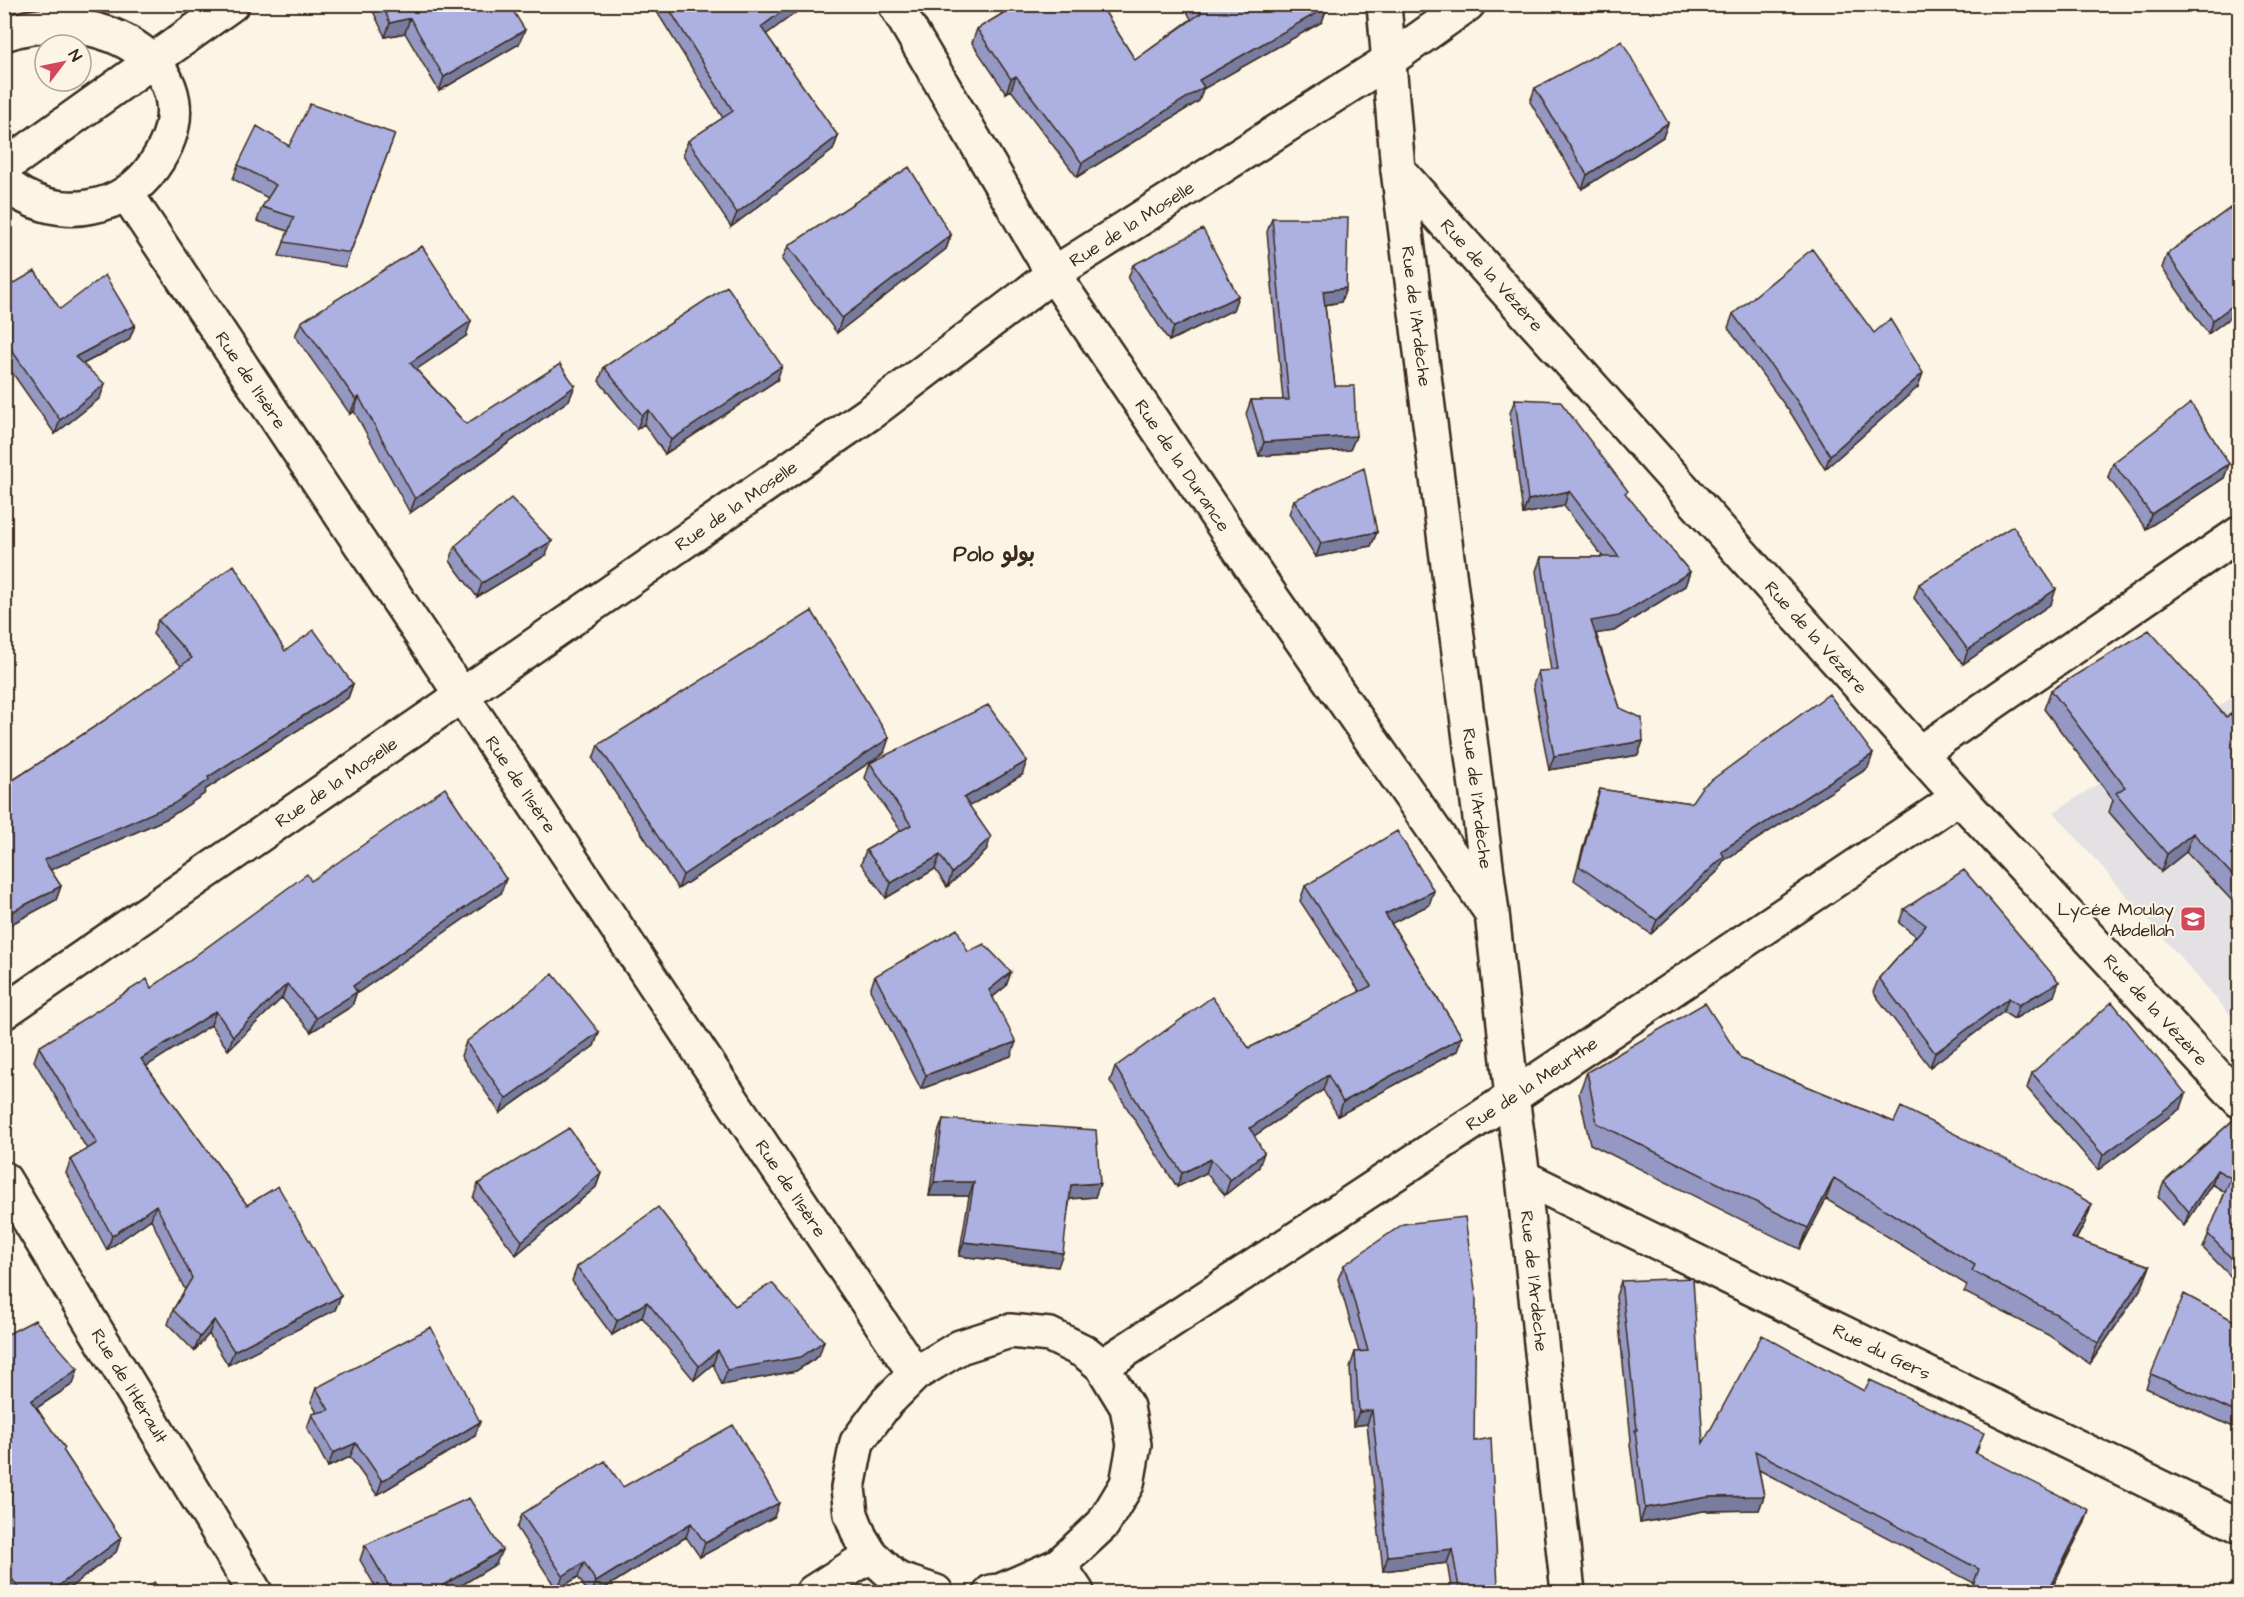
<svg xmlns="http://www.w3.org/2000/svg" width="2244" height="1597" font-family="'Architects Daughter','Playpen Sans Arabic',sans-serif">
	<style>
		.built { fill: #e4e1e4 }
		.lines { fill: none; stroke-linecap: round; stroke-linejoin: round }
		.street-casing { stroke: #3b2a1e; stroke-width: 38 }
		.street { stroke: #fcf5e5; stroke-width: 33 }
		.wall { fill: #9498c2; stroke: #3b2a1e; stroke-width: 1.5 }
		.shaded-wall { fill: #787c9e; stroke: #3b2a1e; stroke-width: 1.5 }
		.building { fill: #acb1e2; stroke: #3b2a1e; stroke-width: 1.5 }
		.labels { text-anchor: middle; stroke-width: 4.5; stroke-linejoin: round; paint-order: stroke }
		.street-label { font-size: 18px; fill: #3b2a1e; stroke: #fcf5e5 }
		.poi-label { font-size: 18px; fill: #3b2a1e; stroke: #fcf5e5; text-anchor: end }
		.quarter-label { font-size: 21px; font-weight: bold; fill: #3b2a1e; stroke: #fcf5e5 }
	</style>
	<rect width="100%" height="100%" fill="#fcf5e5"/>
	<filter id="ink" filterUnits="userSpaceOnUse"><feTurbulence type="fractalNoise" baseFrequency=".0167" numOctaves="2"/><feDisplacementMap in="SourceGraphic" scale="12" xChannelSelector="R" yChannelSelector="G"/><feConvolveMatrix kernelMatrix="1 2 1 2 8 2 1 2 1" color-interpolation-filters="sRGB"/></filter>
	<g filter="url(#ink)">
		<path class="built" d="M 2239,693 L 2239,1025 L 2054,812 Z"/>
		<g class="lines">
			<defs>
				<g id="street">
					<path id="s1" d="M 895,4 L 1053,274 L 1273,599 L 1489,909"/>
					<path id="s2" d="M 1384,4 L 1398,170 L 1492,913 L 1512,1097 L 1523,1177 L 1568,1592"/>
					<path d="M 4,34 C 99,0 223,69 153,167 C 139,187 117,202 93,206 C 62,213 28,204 4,182"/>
					<path d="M 4,167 L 232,4"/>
					<path id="s3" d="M 1398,170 L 1959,797 L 2240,1101"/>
					<path id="s4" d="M 126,193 L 915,1374"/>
					<path d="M 1920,753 L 2240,533"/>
					<path id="s5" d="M 4,1012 L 870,413 L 1053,274 L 1388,61 L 1468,4"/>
					<path id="s6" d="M 1523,1177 L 2240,1526"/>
					<path id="s7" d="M 4,1179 L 255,1592"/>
					<path id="s8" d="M 1102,1366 L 1512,1097 L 1959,797"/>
					<path d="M 1059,1565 L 1077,1592"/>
					<path d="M 813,1592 L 871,1555"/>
					<path d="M 936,1592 L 897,1579 L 871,1555 L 860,1537 L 851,1514 L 848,1488 L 857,1442 L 886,1403 L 915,1374 L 960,1347 L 1010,1331 L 1050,1335 L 1085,1352 L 1102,1366 L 1127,1407 L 1134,1445 L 1127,1484 L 1103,1524 L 1059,1565 L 1000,1591 L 991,1592"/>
				</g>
			</defs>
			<use href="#street" class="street-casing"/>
			<use href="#street" class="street"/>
		</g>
		<path class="wall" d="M 376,4 L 509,4 L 519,44 L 439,91 L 405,33 L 385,37 L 373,11 Z
			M 652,4 L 803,4 L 803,7 L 766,34 L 838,136 L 833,150 L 731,227 L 683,155 L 688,141 L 723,118 Z
			M 995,4 L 1100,4 L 1135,60 L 1191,19 L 1183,4 L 1326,4 L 1327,7 L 1322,22 L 1203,89 L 1199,101 L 1077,177 L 1011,90 L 1006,93 L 972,43 L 977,29 L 1002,14 Z
			M 1535,88 L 1668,123 L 1663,137 L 1582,189 L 1530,102 Z
			M 395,134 L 345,267 L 279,256 L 288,231 L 257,221 L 262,207 L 268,198 L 233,179 L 238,165 L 289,146 Z
			M 2240,201 L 2240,310 L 2208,334 L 2162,268 L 2167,254 Z
			M 1272,218 L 1346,288 L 1341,302 L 1325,305 L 1335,386 L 1356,436 L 1350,450 L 1259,456 L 1246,414 L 1251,400 L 1283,400 L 1267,232 Z
			M 951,235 L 946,249 L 837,333 L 782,260 L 788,246 Z
			M 1133,265 L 1238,296 L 1233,310 L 1169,341 L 1128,279 Z
			M 4,289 L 60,309 L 135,325 L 129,340 L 83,364 L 100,398 L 55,434 L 4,361 Z
			M 1733,314 L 1874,333 L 1918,387 L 1825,469 L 1792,415 L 1728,328 Z
			M 301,322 L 466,336 L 416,369 L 466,424 L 575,386 L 569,400 L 410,513 L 354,411 L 350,414 L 295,336 Z
			M 604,367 L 777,380 L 665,454 L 644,424 L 637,429 L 599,381 Z
			M 1515,399 L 1626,495 L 1690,572 L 1685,586 L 1614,631 L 1596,633 L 1620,708 L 1643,741 L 1638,755 L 1549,770 L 1533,685 L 1538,671 L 1551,671 L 1536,571 L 1541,557 L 1603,557 L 1564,506 L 1523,514 L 1510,413 Z
			M 2113,463 L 2229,464 L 2224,478 L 2146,529 L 2108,477 Z
			M 1294,500 L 1377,532 L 1371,546 L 1316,557 L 1289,514 Z
			M 455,546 L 546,555 L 477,597 L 450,561 Z
			M 1919,584 L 2051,604 L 1963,664 L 1914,598 Z
			M 158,620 L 285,651 L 353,684 L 348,698 L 206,789 L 204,794 L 168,818 L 50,870 L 61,886 L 56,900 L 4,928 L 4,786 L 105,720 L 181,666 L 153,634 Z
			M 2051,690 L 2226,717 L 2240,724 L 2240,909 L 2186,852 L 2161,872 L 2109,812 L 2113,800 L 2044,709 Z
			M 598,745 L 884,753 L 678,889 L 593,759 Z
			M 870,763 L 1022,775 L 969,806 L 986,851 L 947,887 L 935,869 L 886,898 L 861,864 L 866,850 L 901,831 L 865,778 Z
			M 1868,768 L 1723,861 L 1719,870 L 1651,934 L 1574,880 L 1595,804 L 1600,789 L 1691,803 Z
			M 311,881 L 501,893 L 356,994 L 352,1006 L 311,1032 L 282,998 L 228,1050 L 211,1025 L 146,1066 L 247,1205 L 341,1296 L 335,1310 L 228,1365 L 209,1334 L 194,1351 L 168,1324 L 173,1310 L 185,1290 L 151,1219 L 107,1250 L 66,1173 L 71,1159 L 87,1149 L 34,1061 L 39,1047 L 151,988 Z
			M 1305,886 L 1429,905 L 1391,923 L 1462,1037 L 1457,1051 L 1338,1116 L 1323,1090 L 1254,1136 L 1259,1167 L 1225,1195 L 1206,1173 L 1177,1187 L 1110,1081 L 1115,1067 L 1249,1048 L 1360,992 L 1300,901 Z
			M 1904,909 L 2054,996 L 2014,1019 L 2003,1012 L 1930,1067 L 1873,992 L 1879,978 L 1916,936 L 1899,923 Z
			M 968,952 L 1011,972 L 1006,986 L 993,997 L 1011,1056 L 921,1089 L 870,990 L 875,976 Z
			M 599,1032 L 594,1046 L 500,1113 L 461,1056 L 466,1042 Z
			M 1741,1059 L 2092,1204 L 2084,1225 L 2076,1240 L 2150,1266 L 2142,1287 L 2090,1364 L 2048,1335 L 1964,1292 L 1967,1285 L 1826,1199 L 1800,1249 L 1590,1144 L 1579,1093 L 1587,1072 Z
			M 2032,1073 L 2181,1108 L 2098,1170 L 2027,1088 Z
			M 2240,1114 L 2240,1144 L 2238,1146 L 2240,1147 L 2240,1286 L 2203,1248 L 2225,1192 L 2212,1184 L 2184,1226 L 2158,1197 L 2164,1182 Z
			M 943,1119 L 1100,1183 L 1095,1197 L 1070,1199 L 1058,1267 L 959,1256 L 969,1196 L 929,1196 L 938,1133 Z
			M 601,1173 L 596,1187 L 516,1255 L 473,1198 L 478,1184 Z
			M 1344,1265 L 1474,1441 L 1498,1587 L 1504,1593 L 1452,1593 L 1447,1563 L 1383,1571 L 1367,1424 L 1353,1426 L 1350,1367 L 1355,1352 L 1359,1352 L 1338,1279 Z
			M 577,1267 L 735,1306 L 819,1356 L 796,1371 L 722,1385 L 713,1364 L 694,1380 L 642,1317 L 612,1335 L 572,1281 Z
			M 1621,1281 L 1703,1443 L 1864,1391 L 1979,1447 L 1976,1454 L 2084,1524 L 2049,1593 L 1970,1593 L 1974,1583 L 1759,1470 L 1764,1496 L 1759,1510 L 1703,1511 L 1640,1523 L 1630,1444 L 1631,1440 L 1616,1296 Z
			M 2240,1324 L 2240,1430 L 2146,1388 L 2151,1374 Z
			M 4,1336 L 73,1384 L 37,1408 L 64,1452 L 121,1538 L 116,1552 L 63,1593 L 7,1593 L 4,1590 Z
			M 316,1388 L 475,1436 L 377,1495 L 350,1457 L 328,1467 L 307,1428 L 312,1414 L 317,1413 L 311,1402 Z
			M 623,1487 L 774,1517 L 700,1557 L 686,1537 L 597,1593 L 588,1593 L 578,1577 L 557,1590 L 517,1528 L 522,1514 Z
			M 365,1545 L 496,1564 L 449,1593 L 379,1593 L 360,1560 Z"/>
		<path class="shaded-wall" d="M 792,4 L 803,4 L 803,7 L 756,42 L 761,27 Z
			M 1327,7 L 1322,22 L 1203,89 L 1199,101 L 1077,177 L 1082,163 L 1199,80 Z
			M 410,18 L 405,33 L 385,37 L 390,23 Z
			M 525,30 L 519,44 L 439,91 L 444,77 Z
			M 1016,76 L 1011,90 L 1006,93 L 1011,79 Z
			M 1668,123 L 1663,137 L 1582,189 L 1587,175 Z
			M 838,136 L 833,150 L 731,227 L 737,213 Z
			M 951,235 L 946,249 L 837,333 L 842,318 Z
			M 1346,288 L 1341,302 L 1318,306 L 1323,291 Z
			M 1238,296 L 1233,310 L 1169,341 L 1174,327 Z
			M 2240,300 L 2240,310 L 2208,334 L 2213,320 Z
			M 471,321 L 466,336 L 405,377 L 410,363 Z
			M 135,325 L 129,340 L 69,371 L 75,357 Z
			M 782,366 L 777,380 L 665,454 L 671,440 Z
			M 1923,373 L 1918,387 L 1825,469 L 1830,455 Z
			M 105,384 L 100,398 L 55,434 L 60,420 Z
			M 575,386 L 569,400 L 410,513 L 415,499 Z
			M 359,397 L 354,411 L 350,414 L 356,400 Z
			M 649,410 L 644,424 L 637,429 L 642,415 Z
			M 1356,436 L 1350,450 L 1259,456 L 1264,442 Z
			M 2229,464 L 2224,478 L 2146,529 L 2151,514 Z
			M 1569,491 L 1564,506 L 1523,514 L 1528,500 Z
			M 1377,532 L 1371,546 L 1316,557 L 1321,543 Z
			M 552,541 L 546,555 L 477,597 L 482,583 Z
			M 1690,572 L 1685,586 L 1614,631 L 1586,635 L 1591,621 Z
			M 2056,589 L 2051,604 L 1963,664 L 1968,650 Z
			M 353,684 L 348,698 L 206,789 L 204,794 L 168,818 L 39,875 L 44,860 L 208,777 Z
			M 889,738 L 884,753 L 678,889 L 683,875 Z
			M 1643,741 L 1638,755 L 1549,770 L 1554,756 Z
			M 1873,754 L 1868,768 L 1723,861 L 1719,870 L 1651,934 L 1657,920 L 1721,851 Z
			M 1027,761 L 1022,775 L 958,813 L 964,798 Z
			M 2193,833 L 2186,852 L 2161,872 L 2167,854 Z
			M 991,837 L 986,851 L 947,887 L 952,873 Z
			M 940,855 L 935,869 L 886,898 L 891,883 Z
			M 506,879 L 501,893 L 356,994 L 352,1006 L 311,1032 L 316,1018 L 353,986 Z
			M 61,886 L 56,900 L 4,928 L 4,916 Z
			M 1434,891 L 1429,905 L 1380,929 L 1385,914 Z
			M 1011,972 L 1006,986 L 984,1004 L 989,990 Z
			M 2059,982 L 2054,996 L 2014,1019 L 2019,1005 Z
			M 287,984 L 282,998 L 228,1050 L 233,1036 Z
			M 2009,998 L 2003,1012 L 1930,1067 L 1935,1053 Z
			M 216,1011 L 211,1025 L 136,1073 L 141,1059 Z
			M 599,1032 L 594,1046 L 500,1113 L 506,1099 Z
			M 1462,1037 L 1457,1051 L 1338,1116 L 1343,1102 Z
			M 1016,1042 L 1011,1056 L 921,1089 L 926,1075 Z
			M 1328,1075 L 1323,1090 L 1245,1142 L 1250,1128 Z
			M 2186,1094 L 2181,1108 L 2098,1170 L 2103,1155 Z
			M 2240,1137 L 2240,1144 L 2230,1158 L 2235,1143 Z
			M 1264,1153 L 1259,1167 L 1225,1195 L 1230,1180 Z
			M 1211,1159 L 1206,1173 L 1177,1187 L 1182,1173 Z
			M 2217,1170 L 2212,1184 L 2184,1226 L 2189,1212 Z
			M 601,1173 L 596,1187 L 516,1255 L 522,1241 Z
			M 1834,1178 L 1826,1199 L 1800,1249 L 1808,1228 Z
			M 934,1182 L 974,1182 L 969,1196 L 929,1196 Z
			M 1100,1183 L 1095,1197 L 1066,1199 L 1071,1185 Z
			M 2092,1204 L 2084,1225 L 2064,1259 L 2072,1238 Z
			M 156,1205 L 151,1219 L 107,1250 L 112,1236 Z
			M 964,1242 L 1063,1253 L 1058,1267 L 959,1256 Z
			M 2150,1266 L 2142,1287 L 2090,1364 L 2098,1343 Z
			M 341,1296 L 335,1310 L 228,1365 L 234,1351 Z
			M 647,1302 L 642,1317 L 612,1335 L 617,1321 Z
			M 214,1320 L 209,1334 L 194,1351 L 200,1337 Z
			M 824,1341 L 819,1356 L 796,1371 L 722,1385 L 727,1370 Z
			M 718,1350 L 713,1364 L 694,1380 L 699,1366 Z
			M 78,1369 L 73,1384 L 26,1415 L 31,1401 Z
			M 1372,1410 L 1367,1424 L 1353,1426 L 1359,1412 Z
			M 480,1422 L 475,1436 L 377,1495 L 382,1481 Z
			M 356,1443 L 350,1457 L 328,1467 L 333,1453 Z
			M 1764,1496 L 1759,1510 L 1703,1511 L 1640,1523 L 1645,1508 L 1708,1497 Z
			M 779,1503 L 774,1517 L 700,1557 L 705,1543 Z
			M 2089,1510 L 2084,1524 L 2049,1593 L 2047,1593 Z
			M 691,1523 L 686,1537 L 597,1593 L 592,1593 L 596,1582 Z
			M 121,1538 L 116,1552 L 63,1593 L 49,1593 Z
			M 1452,1549 L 1447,1563 L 1383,1571 L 1388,1556 Z
			M 502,1550 L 496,1564 L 449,1593 L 430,1593 Z
			M 584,1562 L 578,1577 L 557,1590 L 563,1576 Z"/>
		<path class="building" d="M 382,4 L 509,4 L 525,30 L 444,77 L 410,18 L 390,23 Z
			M 666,4 L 792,4 L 761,27 L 838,136 L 737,213 L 688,141 L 733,111 Z
			M 1010,4 L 1100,4 L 1135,60 L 1201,13 L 1196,4 L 1326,4 L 1327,7 L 1199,80 L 1204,87 L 1082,163 L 1016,76 L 1011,79 L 977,29 L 1012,8 Z
			M 1622,41 L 1668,123 L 1587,175 L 1535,88 Z
			M 310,104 L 395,134 L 350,253 L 284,242 L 294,217 L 262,207 L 276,185 L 238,165 L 257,126 L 289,146 Z
			M 909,167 L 951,235 L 842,318 L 788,246 Z
			M 2240,201 L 2240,300 L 2213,320 L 2167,254 Z
			M 1272,218 L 1348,218 L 1346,288 L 1323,291 L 1335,386 L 1354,386 L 1356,436 L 1264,442 L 1251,400 L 1289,400 Z
			M 1203,229 L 1238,296 L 1174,327 L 1133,265 Z
			M 422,246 L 471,321 L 410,363 L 466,424 L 560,364 L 575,386 L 415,499 L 359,397 L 356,400 L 301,322 Z
			M 1812,249 L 1874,333 L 1890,319 L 1923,373 L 1830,455 L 1797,401 L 1733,314 Z
			M 35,271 L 60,309 L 105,275 L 135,325 L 75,357 L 105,384 L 60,420 L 4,339 L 4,289 Z
			M 727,286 L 782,366 L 671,440 L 649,410 L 642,415 L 604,367 Z
			M 1515,399 L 1560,401 L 1628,491 L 1625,493 L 1690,572 L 1619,616 L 1591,621 L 1620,708 L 1642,718 L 1643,741 L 1554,756 L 1538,671 L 1558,670 L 1541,557 L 1619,557 L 1569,491 L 1528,500 Z
			M 2191,403 L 2229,464 L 2151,514 L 2113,463 Z
			M 1364,468 L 1377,532 L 1321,543 L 1294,500 Z
			M 511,498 L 552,541 L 482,583 L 455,546 Z
			M 2013,526 L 2056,589 L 1968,650 L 1919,584 Z
			M 234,565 L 285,651 L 314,630 L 353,684 L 208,777 L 209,780 L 173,804 L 44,860 L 61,886 L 4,916 L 4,786 L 105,720 L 192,658 L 158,620 Z
			M 812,611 L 889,738 L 683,875 L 598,745 Z
			M 2149,630 L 2226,717 L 2231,714 L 2240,724 L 2240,883 L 2193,833 L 2167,854 L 2116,793 L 2125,787 L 2051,690 Z
			M 1829,694 L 1873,754 L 1721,851 L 1724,856 L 1657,920 L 1579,866 L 1600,789 L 1691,803 L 1702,787 Z
			M 988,705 L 1027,761 L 964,798 L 991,837 L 952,873 L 940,855 L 891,883 L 866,850 L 911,825 L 870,763 Z
			M 445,788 L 506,879 L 353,986 L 357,992 L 316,1018 L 287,984 L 233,1036 L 216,1011 L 141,1059 L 247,1205 L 278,1186 L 341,1296 L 234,1351 L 214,1320 L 200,1337 L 173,1310 L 192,1278 L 156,1205 L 112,1236 L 71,1159 L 97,1143 L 39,1047 L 147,979 L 151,988 L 307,874 L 311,881 Z
			M 1397,831 L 1434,891 L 1385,914 L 1462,1037 L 1343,1102 L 1328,1075 L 1250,1128 L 1264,1153 L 1230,1180 L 1211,1159 L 1182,1173 L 1115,1067 L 1212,997 L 1249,1048 L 1371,986 L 1305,886 Z
			M 1964,870 L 2059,982 L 2019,1005 L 2009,998 L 1935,1053 L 1879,978 L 1926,925 L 1904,909 Z
			M 957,929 L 968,952 L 984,944 L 1011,972 L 989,990 L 1016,1042 L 926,1075 L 875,976 Z
			M 553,974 L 599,1032 L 506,1099 L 466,1042 Z
			M 2112,1002 L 2186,1094 L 2103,1155 L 2032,1073 Z
			M 1705,1003 L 1741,1059 L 1894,1122 L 1901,1107 L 2075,1194 L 2092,1204 L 2072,1238 L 2150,1266 L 2098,1343 L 2056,1314 L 1972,1271 L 1975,1265 L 1834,1178 L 1808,1228 L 1597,1123 L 1587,1072 Z
			M 2240,1114 L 2240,1137 L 2235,1143 L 2240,1147 L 2240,1267 L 2208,1234 L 2231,1178 L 2217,1170 L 2189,1212 L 2164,1182 Z
			M 943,1119 L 1096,1130 L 1100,1183 L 1071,1185 L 1063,1253 L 964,1242 L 974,1182 L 934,1182 Z
			M 569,1128 L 601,1173 L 522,1241 L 478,1184 Z
			M 658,1207 L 735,1306 L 772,1283 L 824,1341 L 801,1357 L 727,1370 L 718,1350 L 699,1366 L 647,1302 L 617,1321 L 577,1267 Z
			M 1465,1217 L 1476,1297 L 1474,1441 L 1491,1438 L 1498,1587 L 1504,1587 L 1504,1593 L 1460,1593 L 1452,1549 L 1388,1556 L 1372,1410 L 1359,1412 L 1355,1352 L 1368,1351 L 1344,1265 L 1403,1224 Z
			M 1693,1278 L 1703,1443 L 1762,1335 L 1864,1391 L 1870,1380 L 1984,1433 L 1975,1453 L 2089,1510 L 2047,1593 L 1970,1593 L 1979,1569 L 1755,1451 L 1764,1496 L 1708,1497 L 1645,1508 L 1635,1430 L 1637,1430 L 1621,1281 Z
			M 2184,1294 L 2240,1324 L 2240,1414 L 2151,1374 Z
			M 35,1320 L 78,1369 L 31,1401 L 65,1448 L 63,1450 L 121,1538 L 49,1593 L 23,1593 L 4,1569 L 4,1336 Z
			M 431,1327 L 480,1422 L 382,1481 L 356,1443 L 333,1453 L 312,1414 L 329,1410 L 316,1388 Z
			M 733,1425 L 779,1503 L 705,1543 L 691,1523 L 596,1582 L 584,1562 L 563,1576 L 522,1514 L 605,1461 L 623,1487 Z
			M 469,1498 L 502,1550 L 430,1593 L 393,1593 L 365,1545 Z
			M 154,1582 L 162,1593 L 142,1593 Z"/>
	</g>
	<defs>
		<symbol id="school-square" viewBox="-11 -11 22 22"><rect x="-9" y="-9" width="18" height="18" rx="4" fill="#d1495b" stroke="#fcf5e5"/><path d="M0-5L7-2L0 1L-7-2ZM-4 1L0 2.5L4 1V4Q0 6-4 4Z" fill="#fff"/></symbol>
	</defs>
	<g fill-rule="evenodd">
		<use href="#school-square" x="2178" y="904" width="30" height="30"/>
	</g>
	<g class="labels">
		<g class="street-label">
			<text dy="6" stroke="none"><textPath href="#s5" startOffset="1376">Rue de la Moselle</textPath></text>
			<text dy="6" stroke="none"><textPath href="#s3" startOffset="141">Rue de la Vézère</textPath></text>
			<text dy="6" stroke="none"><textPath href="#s2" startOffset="314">Rue de l'Ardèche</textPath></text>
			<text dy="6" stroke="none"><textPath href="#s4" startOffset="225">Rue de l'Isère</textPath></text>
			<text dy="6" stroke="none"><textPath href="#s1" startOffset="544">Rue de la Durance</textPath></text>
			<text dy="6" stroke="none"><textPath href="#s5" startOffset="890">Rue de la Moselle</textPath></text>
			<text dy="6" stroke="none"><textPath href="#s3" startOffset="627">Rue de la Vézère</textPath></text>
			<text dy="6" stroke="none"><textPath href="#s5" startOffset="404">Rue de la Moselle</textPath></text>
			<text dy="6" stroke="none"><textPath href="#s4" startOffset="711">Rue de l'Isère</textPath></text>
			<text dy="6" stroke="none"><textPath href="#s2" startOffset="800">Rue de l'Ardèche</textPath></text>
			<text dy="6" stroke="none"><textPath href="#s3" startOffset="1131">Rue de la Vézère</textPath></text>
			<text dy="6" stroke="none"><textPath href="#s8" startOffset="514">Rue de la Meurthe</textPath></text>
			<text dy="6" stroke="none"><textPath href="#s4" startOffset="1197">Rue de l'Isère</textPath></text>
			<text dy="6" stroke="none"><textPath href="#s2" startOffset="1286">Rue de l'Ardèche</textPath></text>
			<text dy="6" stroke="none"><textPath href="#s6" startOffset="399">Rue du Gers</textPath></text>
			<text dy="6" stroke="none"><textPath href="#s7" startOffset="242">Rue de l'Hérault</textPath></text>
		</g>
		<g class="poi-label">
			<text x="2174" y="915">Lycée Moulay<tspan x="2174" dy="21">Abdellah</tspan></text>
		</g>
		<g class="quarter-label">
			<text x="994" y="561">Polo بولو</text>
		</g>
	</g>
	<rect width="2244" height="1597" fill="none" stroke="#fcf5e5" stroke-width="24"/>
	<rect x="12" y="12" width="2220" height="1573" fill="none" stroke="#3b2a1e" stroke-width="2" filter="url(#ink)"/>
	<g transform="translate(63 63) rotate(58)"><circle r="28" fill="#fcf5e5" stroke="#afa495" stroke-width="1.5"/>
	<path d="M0-4.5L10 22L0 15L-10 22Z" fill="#d1495b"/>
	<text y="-9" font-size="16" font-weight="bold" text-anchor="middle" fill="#3b2a1e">N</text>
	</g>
</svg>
